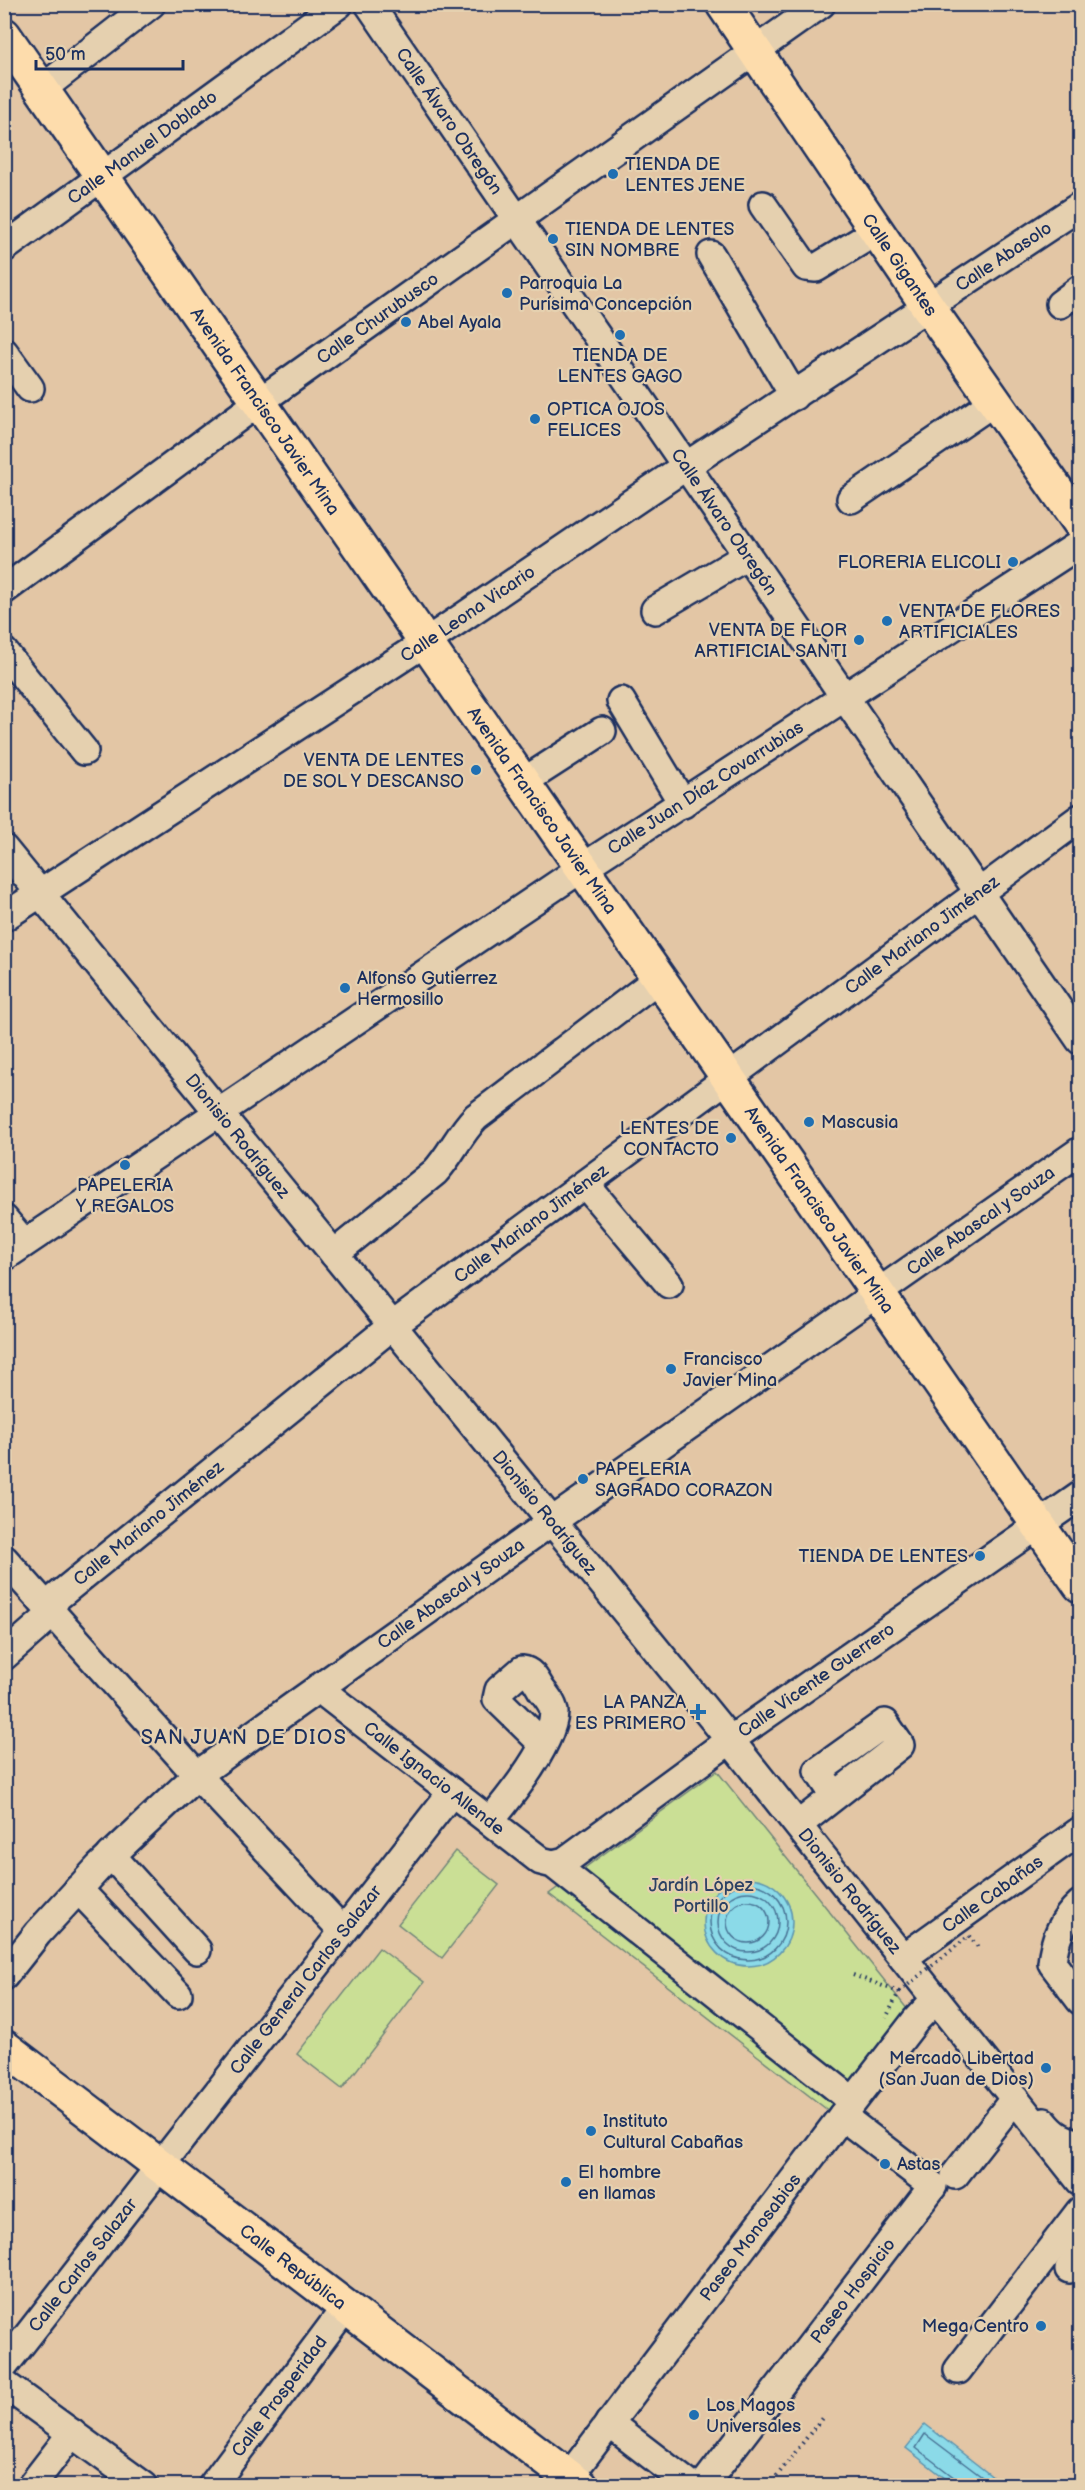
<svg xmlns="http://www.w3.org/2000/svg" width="1085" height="2490" font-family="'Balsamiq Sans',sans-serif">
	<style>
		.green { fill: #cadf95; stroke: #72877a; stroke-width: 1.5 }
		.water { fill: #8bdae8; stroke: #5e96b1; stroke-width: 1.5 }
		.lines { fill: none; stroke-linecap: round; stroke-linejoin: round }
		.shore { stroke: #487395; stroke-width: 1.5 }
		.minor-casing { stroke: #1b2f5e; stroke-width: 32 }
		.major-casing { stroke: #1b2f5e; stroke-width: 38 }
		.path { stroke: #1b2f5e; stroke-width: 4; stroke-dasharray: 1.5 4.5; stroke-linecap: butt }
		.minor { stroke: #e5d0af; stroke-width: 27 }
		.major { stroke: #fddcac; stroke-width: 33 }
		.path-bridge { stroke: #1b2f5e; stroke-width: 4; stroke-dasharray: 1.5 4.5; stroke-linecap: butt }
		.poi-dot { fill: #1f6fb2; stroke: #e5d0af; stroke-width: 2 }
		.labels { text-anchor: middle; stroke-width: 4.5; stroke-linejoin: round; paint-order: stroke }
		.street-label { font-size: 18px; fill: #1b2f5e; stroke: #e5d0af }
		.poi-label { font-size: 18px; fill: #1b2f5e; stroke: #e5d0af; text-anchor: start }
		.park-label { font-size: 18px; fill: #2c4164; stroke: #e5d0af }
		.neighbourhood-label { font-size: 20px; letter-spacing: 1.5px; fill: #1b2f5e; stroke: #e5d0af }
	</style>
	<rect width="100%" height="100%" fill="#e3c6a5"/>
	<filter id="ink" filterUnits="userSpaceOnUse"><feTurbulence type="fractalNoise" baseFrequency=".0167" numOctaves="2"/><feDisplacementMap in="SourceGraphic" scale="12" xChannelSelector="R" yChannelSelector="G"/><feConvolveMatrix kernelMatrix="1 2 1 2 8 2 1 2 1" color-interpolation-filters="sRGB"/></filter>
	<g filter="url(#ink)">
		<path class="green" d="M 717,1771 L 912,2015 L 834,2115 L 549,1894 Z
			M 455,1851 L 499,1885 L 442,1958 L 398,1924 Z
			M 379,1948 L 424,1982 L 342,2089 L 297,2054 Z"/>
		<path class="water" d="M704 1922a44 44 0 1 1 88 0a44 44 0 1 1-88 0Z
			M 925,2424 L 1003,2485 L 954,2485 L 906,2448 Z"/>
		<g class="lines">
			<path class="shore" d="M710 1922a38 38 0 1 1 76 0a38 38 0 1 1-76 0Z
				M718 1922a30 30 0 1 1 60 0a30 30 0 1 1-60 0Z
				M727 1922a21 21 0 1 1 42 0a21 21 0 1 1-42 0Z
				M 957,2486 L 955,2478 L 916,2448 L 925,2434 L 994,2486"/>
			<defs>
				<g id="minor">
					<path id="s1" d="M 369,4 L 1080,1040"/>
					<path d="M 42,89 L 151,4"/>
					<path d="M 763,205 L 806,267 L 816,268 L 877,231"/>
					<path id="s2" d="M 4,248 L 339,4"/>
					<path d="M 711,255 L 794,396"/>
					<path d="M 1060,304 L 1080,289"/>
					<path d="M 4,352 L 30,388"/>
					<path d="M 851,499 L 995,401"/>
					<path id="s3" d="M 4,590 L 259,402 L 821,4"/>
					<path d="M 655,610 L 747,556"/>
					<path d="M 4,652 L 84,751"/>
					<path d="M 621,701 L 683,804"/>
					<path d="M 523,782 L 602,731"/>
					<path id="s4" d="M 4,849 L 730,1740 L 1080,2181"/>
					<path id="s5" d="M 4,917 L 426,642 L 686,466 L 1080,206"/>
					<path d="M 585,1184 L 669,1284"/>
					<path d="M 4,1219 L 24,1243"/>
					<path d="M 334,1254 L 435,1172 C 451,1155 459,1134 476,1117 L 659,978"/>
					<path id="s6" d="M 4,1257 L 582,868 L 1080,544"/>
					<path d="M 4,1559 L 197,1775 L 343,1931"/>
					<path id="s7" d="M 4,1656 L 44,1621 L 57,1597 L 392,1326 L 1080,818"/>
					<path id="s8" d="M 318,1688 L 541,1861 L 553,1864 L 848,2097"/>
					<path d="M 490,1821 C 510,1797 552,1745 554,1713 C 554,1704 545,1695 541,1689 C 536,1681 532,1671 522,1670 L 499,1690 L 497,1699 L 543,1744"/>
					<path d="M 798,1825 L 900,1745 L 885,1723 L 818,1771 L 835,1796"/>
					<path d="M 111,1855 L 197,1950"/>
					<path id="s9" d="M 553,1864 L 565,1861 L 730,1740 L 1080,1496"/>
					<path d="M 78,1889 L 178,1994"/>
					<path d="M 1080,1904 C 1062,1920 1054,1939 1052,1963 L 1080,2000"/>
					<path id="s10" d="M 903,1958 L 1080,1831"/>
					<path id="s11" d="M 4,1976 L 38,1933 L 99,1867 L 197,1775 L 551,1522 L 1080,1151"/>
					<path d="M 1044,2122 C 1054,2135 1064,2141 1080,2143"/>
					<path d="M 955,2175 L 1015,2098"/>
					<path d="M 1069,2269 L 1080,2253"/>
					<path id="s12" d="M 4,2366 L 452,1792"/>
					<path d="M 958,2370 L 1080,2211"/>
					<path d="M 4,2384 L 144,2486"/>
					<path d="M 609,2423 L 691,2486"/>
					<path d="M 31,2486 L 72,2433"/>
					<path id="s13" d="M 212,2486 L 346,2307"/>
					<path id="s14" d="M 562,2486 L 842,2116 L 916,2020 L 935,2000"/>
					<path id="s15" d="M 703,2486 L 933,2186 L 842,2116"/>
				</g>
				<g id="major">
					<path id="s16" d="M 723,4 L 929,308 L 1080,523"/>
					<path id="s17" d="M 4,35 L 1080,1585"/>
					<path id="s18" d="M 4,2047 L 581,2486"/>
				</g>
			</defs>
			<use href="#minor" class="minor-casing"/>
			<use href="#major" class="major-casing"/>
			<path class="path" d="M 969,1936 L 978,1947
				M 853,1975 L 899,1992 L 886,2018
				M 769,2486 L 822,2418"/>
			<use href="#minor" class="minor"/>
			<use href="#major" class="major"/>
			<path class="path-bridge" d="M 899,1992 L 969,1936"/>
		</g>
	</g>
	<g class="poi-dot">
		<circle cx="613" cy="174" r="6"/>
		<circle cx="553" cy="239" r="6"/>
		<circle cx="507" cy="293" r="6"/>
		<circle cx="406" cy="322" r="6"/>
		<circle cx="620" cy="335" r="6"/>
		<circle cx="535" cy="419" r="6"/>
		<circle cx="1013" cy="562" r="6"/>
		<circle cx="887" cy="621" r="6"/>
		<circle cx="859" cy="640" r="6"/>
		<circle cx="476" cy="770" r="6"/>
		<circle cx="345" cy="988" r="6"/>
		<circle cx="809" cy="1122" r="6"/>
		<circle cx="731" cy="1138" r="6"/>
		<circle cx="125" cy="1165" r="6"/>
		<circle cx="671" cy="1369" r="6"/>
		<circle cx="583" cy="1479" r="6"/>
		<circle cx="980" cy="1556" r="6"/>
		<path d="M695 1703h6v6h6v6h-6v6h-6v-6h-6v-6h6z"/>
		<circle cx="1046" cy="2068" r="6"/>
		<circle cx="591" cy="2131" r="6"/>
		<circle cx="885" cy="2164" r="6"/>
		<circle cx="566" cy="2182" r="6"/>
		<circle cx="1041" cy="2326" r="6"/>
		<circle cx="694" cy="2415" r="6"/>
	</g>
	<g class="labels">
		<g class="street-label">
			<text dy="6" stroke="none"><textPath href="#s1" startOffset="142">Calle Álvaro Obregón</textPath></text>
			<text dy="6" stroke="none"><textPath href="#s2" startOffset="171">Calle Manuel Doblado</textPath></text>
			<text dy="6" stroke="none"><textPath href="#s5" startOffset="1198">Calle Abasolo</textPath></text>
			<text dy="6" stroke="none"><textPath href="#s16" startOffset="315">Calle Gigantes</textPath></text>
			<text dy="6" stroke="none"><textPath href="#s3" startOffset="462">Calle Churubusco</textPath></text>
			<text dy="6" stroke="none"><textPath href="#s17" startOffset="458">Avenida Francisco Javier Mina</textPath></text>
			<text dy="6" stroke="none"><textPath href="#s1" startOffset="628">Calle Álvaro Obregón</textPath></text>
			<text dy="6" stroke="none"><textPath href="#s5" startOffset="554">Calle Leona Vicario</textPath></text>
			<text dy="6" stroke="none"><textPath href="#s6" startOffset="844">Calle Juan Díaz Covarrubias</textPath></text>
			<text dy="6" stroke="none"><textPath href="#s17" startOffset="944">Avenida Francisco Javier Mina</textPath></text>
			<text dy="6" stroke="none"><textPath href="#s7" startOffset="1170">Calle Mariano Jiménez</textPath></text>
			<text dy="6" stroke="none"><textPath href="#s4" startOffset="370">Dionisio Rodríguez</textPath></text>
			<text dy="6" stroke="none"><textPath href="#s17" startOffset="1430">Avenida Francisco Javier Mina</textPath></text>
			<text dy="6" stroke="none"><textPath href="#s11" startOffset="1239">Calle Abascal y Souza</textPath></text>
			<text dy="6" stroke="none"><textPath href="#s7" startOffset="684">Calle Mariano Jiménez</textPath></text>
			<text dy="6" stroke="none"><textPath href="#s4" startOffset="856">Dionisio Rodríguez</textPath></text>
			<text dy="6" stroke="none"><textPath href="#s7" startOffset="198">Calle Mariano Jiménez</textPath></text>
			<text dy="6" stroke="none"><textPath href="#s11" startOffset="591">Calle Abascal y Souza</textPath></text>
			<text dy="6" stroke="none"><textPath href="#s9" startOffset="322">Calle Vicente Guerrero</textPath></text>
			<text dy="6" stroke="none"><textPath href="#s8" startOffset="147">Calle Ignacio Allende</textPath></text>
			<text dy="6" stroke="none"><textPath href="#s4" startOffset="1342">Dionisio Rodríguez</textPath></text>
			<text dy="6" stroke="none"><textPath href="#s10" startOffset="110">Calle Cabañas</textPath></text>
			<text dy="6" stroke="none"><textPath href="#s12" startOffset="490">Calle General Carlos Salazar</textPath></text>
			<text dy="6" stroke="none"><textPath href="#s14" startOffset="312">Paseo Monosabios</textPath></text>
			<text dy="6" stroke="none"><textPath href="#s12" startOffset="128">Calle Carlos Salazar</textPath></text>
			<text dy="6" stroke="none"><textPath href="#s18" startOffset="363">Calle República</textPath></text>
			<text dy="6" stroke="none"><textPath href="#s15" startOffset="246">Paseo Hospicio</textPath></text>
			<text dy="6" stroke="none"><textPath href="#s13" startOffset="112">Calle Prosperidad</textPath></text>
		</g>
		<g class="poi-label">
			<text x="625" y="170">TIENDA DE<tspan x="625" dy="21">LENTES JENE</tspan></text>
			<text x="565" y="235">TIENDA DE LENTES<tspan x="565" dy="21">SIN NOMBRE</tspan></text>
			<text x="519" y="289">Parroquia La<tspan x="519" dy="21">Purísima Concepción</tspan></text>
			<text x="418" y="328">Abel Ayala</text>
			<text x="620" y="361" text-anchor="middle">TIENDA DE<tspan x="620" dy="21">LENTES GAGO</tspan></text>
			<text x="547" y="415">OPTICA OJOS<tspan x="547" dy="21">FELICES</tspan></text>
			<text x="1001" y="568" text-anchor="end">FLORERIA ELICOLI</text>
			<text x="899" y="617">VENTA DE FLORES<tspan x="899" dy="21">ARTIFICIALES</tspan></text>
			<text x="847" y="636" text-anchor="end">VENTA DE FLOR<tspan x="847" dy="21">ARTIFICIAL SANTI</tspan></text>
			<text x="464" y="766" text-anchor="end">VENTA DE LENTES<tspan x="464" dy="21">DE SOL Y DESCANSO</tspan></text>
			<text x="357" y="984">Alfonso Gutierrez<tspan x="357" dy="21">Hermosillo</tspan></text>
			<text x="821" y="1128">Mascusia</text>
			<text x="719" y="1134" text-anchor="end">LENTES DE<tspan x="719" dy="21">CONTACTO</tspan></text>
			<text x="125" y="1191" text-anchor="middle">PAPELERIA<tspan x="125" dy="21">Y REGALOS</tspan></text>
			<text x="683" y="1365">Francisco<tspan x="683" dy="21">Javier Mina</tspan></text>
			<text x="595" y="1475">PAPELERIA<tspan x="595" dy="21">SAGRADO CORAZON</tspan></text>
			<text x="968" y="1562" text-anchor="end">TIENDA DE LENTES</text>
			<text x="686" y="1708" text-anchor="end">LA PANZA<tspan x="686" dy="21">ES PRIMERO</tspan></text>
			<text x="1034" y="2064" text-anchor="end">Mercado Libertad<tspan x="1034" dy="21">(San Juan de Dios)</tspan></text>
			<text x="603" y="2127">Instituto<tspan x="603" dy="21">Cultural Cabañas</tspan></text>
			<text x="897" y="2170">Astas</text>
			<text x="578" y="2178">El hombre<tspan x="578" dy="21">en llamas</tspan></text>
			<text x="1029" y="2332" text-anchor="end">Mega Centro</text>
			<text x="706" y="2411">Los Magos<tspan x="706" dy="21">Universales</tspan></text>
		</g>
		<g class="park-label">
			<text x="701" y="1891">Jardín López<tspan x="701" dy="21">Portillo</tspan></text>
		</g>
		<g class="neighbourhood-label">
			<text x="244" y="1744">SAN JUAN DE DIOS</text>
		</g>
	</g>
	<rect width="1085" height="2490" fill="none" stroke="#e5d0af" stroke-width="24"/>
	<rect x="12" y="12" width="1061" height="2466" fill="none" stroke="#1b2f5e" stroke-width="2" filter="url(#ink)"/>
	<path d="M36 60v9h147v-9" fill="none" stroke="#1b2f5e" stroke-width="3"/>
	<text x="45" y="60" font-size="18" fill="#1b2f5e" stroke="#e5d0af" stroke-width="4.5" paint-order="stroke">50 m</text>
</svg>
